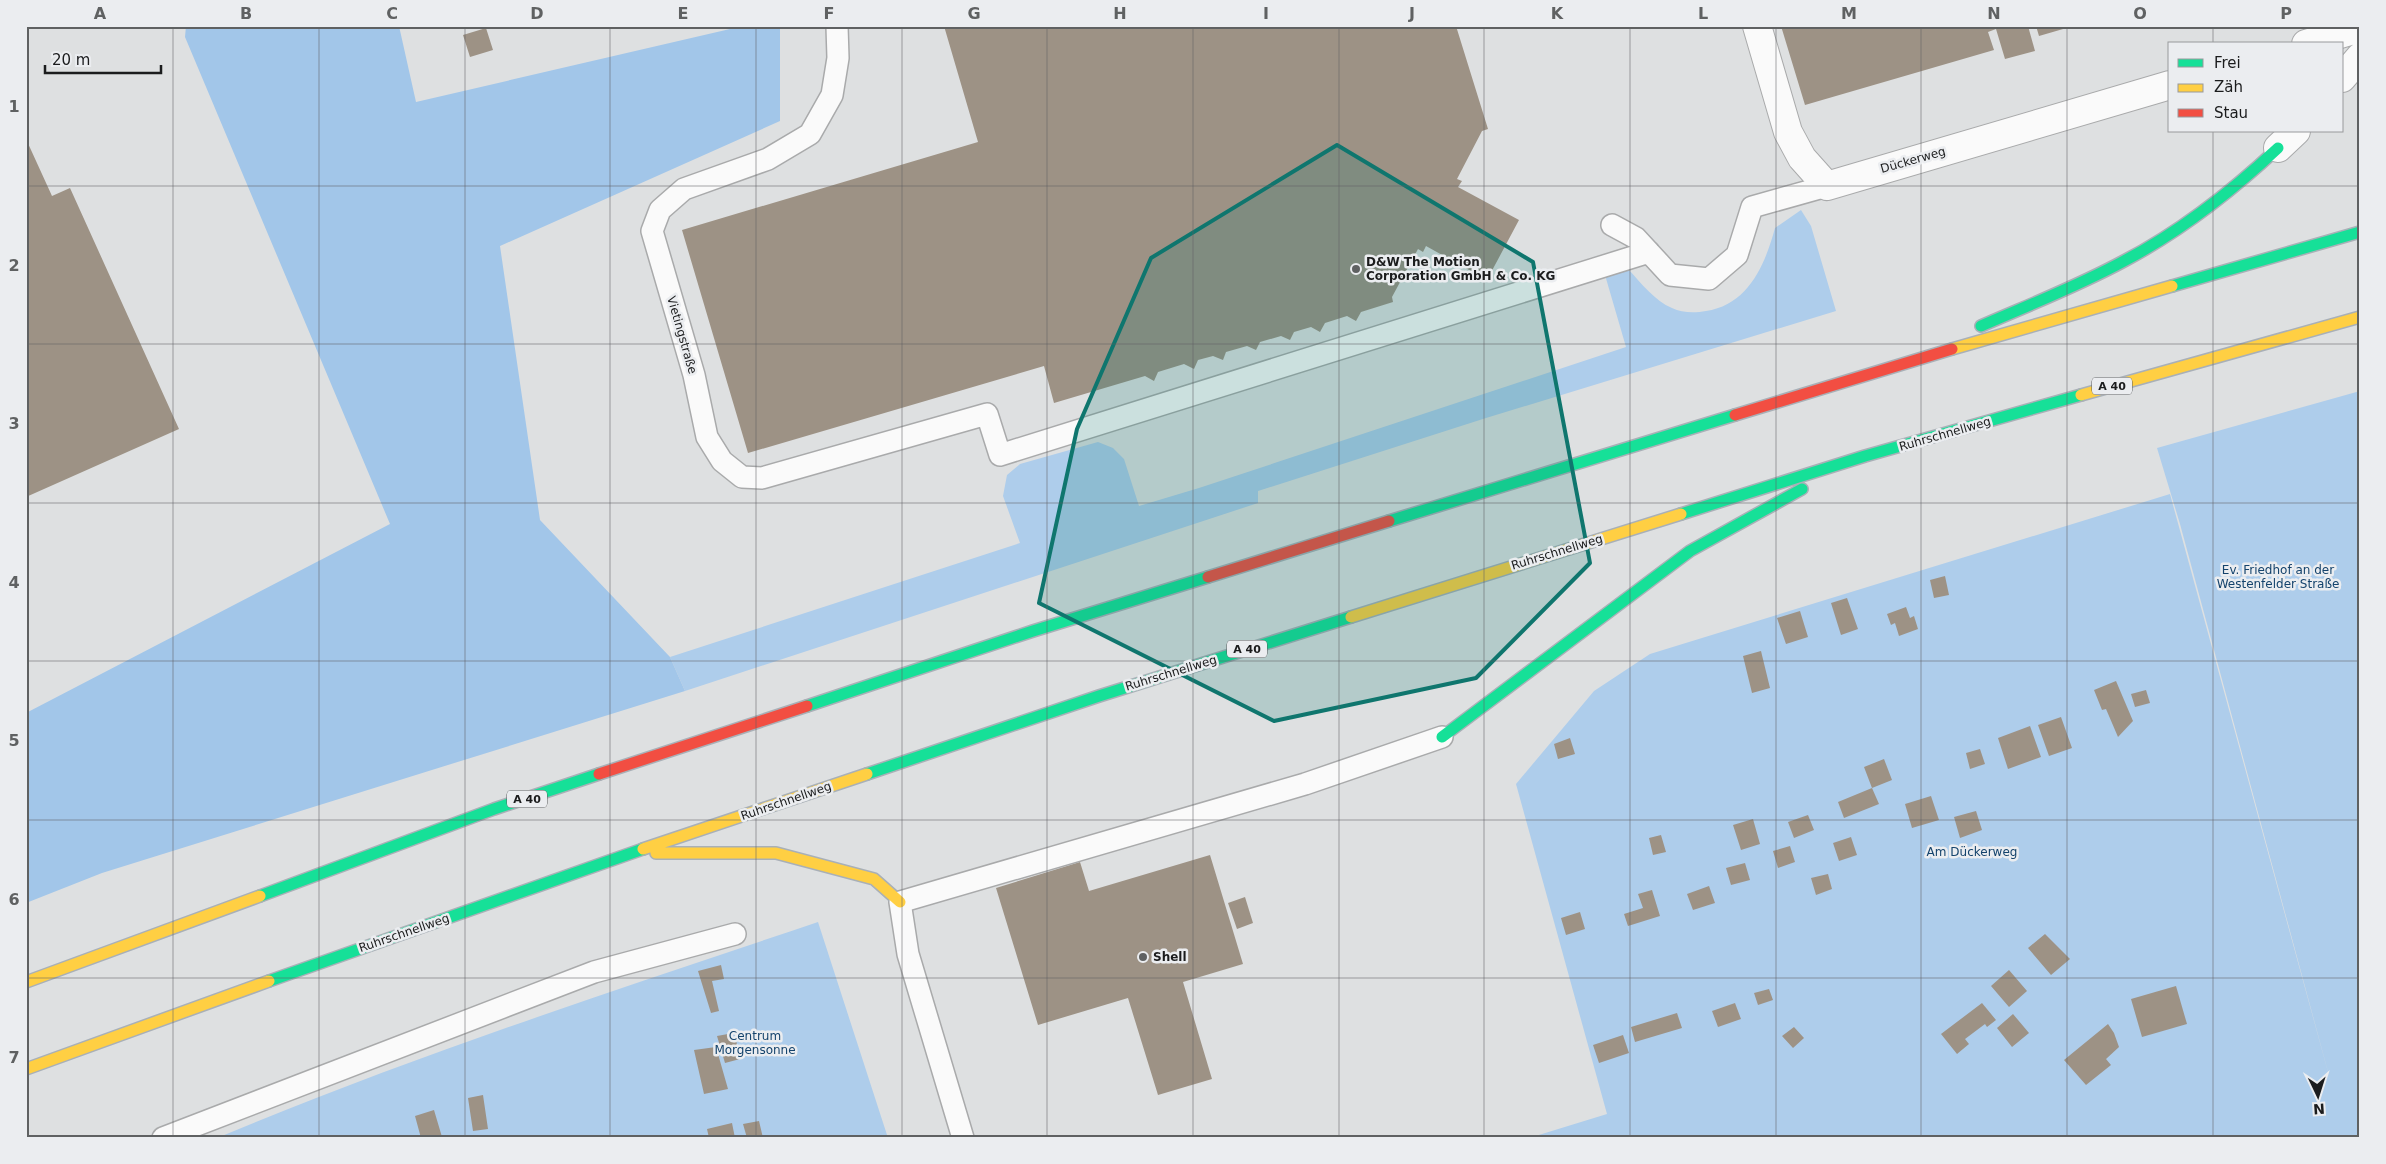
<svg xmlns="http://www.w3.org/2000/svg" width="2386" height="1164" font-family="'DejaVu Sans',sans-serif">
	<style>
		.green { fill: #aecdeb }
		.forest { fill: #a2c6e9 }
		.building { fill: #9d9285 }
		.lines { fill: none; stroke-linecap: round; stroke-linejoin: round }
		.lane-casing { stroke: #a9aaab; stroke-width: 24 }
		.street-casing { stroke: #a9aaab; stroke-width: 30 }
		.fast-casing { stroke: #a9b0b7; stroke-width: 14 }
		.slow-casing { stroke: #a9b0b7; stroke-width: 14 }
		.jam-casing { stroke: #a9b0b7; stroke-width: 14 }
		.lane { stroke: #fafafa; stroke-width: 21 }
		.street { stroke: #fafafa; stroke-width: 28 }
		.fast { stroke: #16e098; stroke-width: 11 }
		.slow { stroke: #ffcf43; stroke-width: 11 }
		.jam { stroke: #f24e42; stroke-width: 11 }
		.marked { fill: #0f766e; fill-opacity: 0.2; stroke: #0f766e; stroke-width: 4; stroke-linejoin: round }
		.grid { fill: none; stroke: #5f6162; stroke-width: 1; stroke-opacity: 0.55 }
		.poi-dot { fill: #5f6162; stroke: #ebedf0; stroke-width: 2 }
		.labels { text-anchor: middle; stroke-width: 5; stroke-linejoin: round; paint-order: stroke }
		.shield { fill: #ebedf0; stroke: #595b5c; stroke-width: 1 }
		.shield-label { font-size: 11px; font-weight: bold; fill: #1b1c1d }
		.street-label { font-size: 12px; fill: #1b1c1d; stroke: #ebedf0 }
		.poi-label { font-size: 12px; font-weight: bold; fill: #1b1c1d; stroke: #ebedf0; text-anchor: start }
		.park-label { font-size: 12px; fill: #14436c; stroke: #ebedf0 }
		.neatline { fill: none; stroke: #5f6162; stroke-width: 2 }
		.grid-label { font-size: 16px; text-anchor: middle; font-weight: bold; fill: #5f6162 }
	</style>
	<rect width="100%" height="100%" fill="#dee0e1"/>
	<path class="green" d="M 1801,210 L 1811,226 L 1836,311 L 1486,418 L 1258,491 L 1258,503 L 685,691 L 670,657 L 1020,543 L 1003,496 L 1007,475 L 1020,464 L 1098,442 L 1113,448 L 1124,459 L 1139,506 L 1199,488 L 1626,347 L 1605,275 L 1629,270 C 1641,283 1655,301 1672,308 C 1682,313 1695,313 1706,311 C 1748,305 1765,265 1775,228 Z
		M 2360,391 L 2360,1138 L 1529,1138 L 1607,1114 L 1516,784 L 1594,691 L 1650,654 L 2170,494 L 2334,1094 L 2180,524 L 2157,448 Z
		M 818,922 L 888,1138 L 217,1138 C 413,1056 616,990 818,922 Z"/>
	<path class="forest" d="M 186,26 L 399,26 L 416,102 L 743,26 L 780,26 L 780,121 L 500,246 L 540,520 L 670,657 L 685,691 L 102,873 L 26,903 L 26,713 L 390,524 L 185,37 Z"/>
	<path class="building" d="M 944,26 L 1456,26 L 1488,129 L 1482,131 L 1457,179 L 1462,181 L 1458,187 L 1519,220 L 1487,280 L 1426,246 L 1423,252 L 1418,249 L 1392,297 L 1393,302 L 1361,312 L 1356,321 L 1347,316 L 1325,323 L 1320,332 L 1311,327 L 1294,332 L 1290,340 L 1281,336 L 1260,342 L 1256,350 L 1247,346 L 1226,352 L 1223,360 L 1213,356 L 1198,360 L 1194,369 L 1184,364 L 1158,372 L 1154,381 L 1145,376 L 1054,403 L 1044,366 L 748,453 L 682,230 L 978,142 Z
		M 1781,26 L 2028,26 L 2035,51 L 2005,59 L 1996,29 L 1988,32 L 1994,50 L 1805,105 Z
		M 2036,26 L 2070,26 L 2070,27 L 2039,36 Z
		M 486,28 L 493,50 L 470,57 L 463,35 Z
		M 26,139 L 52,196 L 70,188 L 179,429 L 26,497 Z
		M 1945,576 L 1949,595 L 1934,598 L 1930,580 Z
		M 1847,598 L 1858,629 L 1841,635 L 1831,603 Z
		M 1906,607 L 1910,618 L 1914,616 L 1918,629 L 1899,636 L 1895,623 L 1891,625 L 1887,614 Z
		M 1800,611 L 1808,637 L 1786,644 L 1777,618 Z
		M 1761,651 L 1770,688 L 1752,693 L 1743,656 Z
		M 2116,681 L 2133,721 L 2118,737 L 2106,709 L 2102,710 L 2094,690 Z
		M 2146,690 L 2150,703 L 2135,707 L 2131,694 Z
		M 2061,717 L 2072,748 L 2049,756 L 2038,725 Z
		M 2030,726 L 2041,757 L 2008,769 L 1998,738 Z
		M 1570,738 L 1575,754 L 1558,759 L 1554,744 Z
		M 1980,749 L 1985,764 L 1970,769 L 1966,753 Z
		M 1884,759 L 1892,780 L 1872,788 L 1879,804 L 1844,818 L 1838,802 L 1872,788 L 1864,767 Z
		M 1931,796 L 1939,820 L 1912,828 L 1905,804 Z
		M 1976,811 L 1982,830 L 1960,838 L 1954,817 Z
		M 1808,815 L 1814,830 L 1794,838 L 1788,822 Z
		M 1753,819 L 1760,844 L 1741,850 L 1733,825 Z
		M 1661,835 L 1666,852 L 1653,855 L 1649,838 Z
		M 1851,837 L 1857,855 L 1839,861 L 1833,843 Z
		M 1790,846 L 1795,862 L 1778,868 L 1773,851 Z
		M 1210,855 L 1243,964 L 1183,982 L 1212,1079 L 1158,1095 L 1128,998 L 1038,1025 L 996,888 L 1080,862 L 1089,891 Z
		M 1745,863 L 1750,880 L 1731,885 L 1726,868 Z
		M 1828,874 L 1832,889 L 1816,895 L 1811,878 Z
		M 1709,886 L 1715,903 L 1693,910 L 1687,894 Z
		M 1652,890 L 1660,916 L 1628,926 L 1624,914 L 1643,908 L 1638,894 Z
		M 1245,897 L 1253,923 L 1237,929 L 1228,903 Z
		M 1580,912 L 1585,929 L 1566,935 L 1561,918 Z
		M 2045,934 L 2070,959 L 2051,975 L 2028,948 Z
		M 721,965 L 724,979 L 712,981 L 719,1011 L 711,1013 L 698,971 Z
		M 2009,970 L 2027,991 L 2009,1007 L 1991,986 Z
		M 2176,986 L 2187,1024 L 2142,1037 L 2131,999 Z
		M 1769,989 L 1773,1000 L 1758,1005 L 1754,993 Z
		M 1735,1003 L 1741,1019 L 1718,1027 L 1712,1011 Z
		M 1982,1003 L 1996,1020 L 1987,1027 L 1985,1024 L 1965,1039 L 1969,1044 L 1957,1054 L 1941,1034 Z
		M 1677,1013 L 1682,1028 L 1635,1042 L 1631,1027 Z
		M 2013,1014 L 2029,1033 L 2012,1047 L 1997,1028 Z
		M 2108,1024 L 2114,1033 L 2119,1047 L 2106,1059 L 2111,1065 L 2086,1085 L 2064,1060 Z
		M 1794,1027 L 1804,1038 L 1793,1048 L 1782,1036 Z
		M 728,1034 L 730,1041 L 736,1040 L 740,1059 L 725,1063 L 717,1036 Z
		M 1623,1035 L 1629,1053 L 1599,1063 L 1593,1045 Z
		M 716,1047 L 728,1089 L 704,1094 L 694,1050 Z
		M 483,1095 L 488,1129 L 473,1131 L 468,1098 Z
		M 434,1110 L 442,1137 L 421,1138 L 415,1116 Z
		M 759,1121 L 763,1138 L 747,1138 L 743,1124 Z
		M 732,1123 L 735,1138 L 709,1138 L 707,1129 Z"/>
	<g class="lines">
		<defs>
			<path id="lane" d="M 837,26 L 838,58 L 832,95 L 810,134 L 768,159 L 684,189 L 660,210 L 652,231 L 694,375 L 707,437 L 722,461 L 742,477 L 762,478 L 987,414 L 1000,455 L 1649,252
				M 1612,225 L 1636,238 L 1670,275 L 1709,279 L 1737,255 L 1752,207 L 1827,186
				M 163,1138 L 594,972 L 735,934
				M 963,1138 L 908,954 L 900,902 L 1305,784 L 1442,737"/>
			<path id="street" d="M 1757,26 L 1788,132 L 1802,158 L 1827,186 L 2170,85
				M 2306,44 L 2360,28
				M 2342,78 L 2360,57
				M 2278,148 L 2296,131"/>
			<path id="fast" d="M 2172,286 L 2360,232
				M 1981,326 C 2029,305 2078,286 2124,261 C 2181,231 2231,192 2278,148
				M 1681,514 L 1865,456 L 2081,395
				M 1389,521 L 1735,415
				M 807,706 L 1033,631 L 1208,577
				M 1442,737 L 1690,551 L 1802,489
				M 867,774 L 1099,696 L 1351,617
				M 260,896 L 494,809 L 599,774
				M 269,981 L 643,849"/>
			<path id="slow" d="M 1952,349 L 2172,286
				M 2081,395 L 2360,317
				M 1351,617 L 1681,514
				M 643,849 L 867,774
				M 656,853 L 776,853 L 874,879 L 900,902
				M 26,982 L 260,896
				M 26,1069 L 269,981"/>
			<path id="jam" d="M 1735,415 L 1952,349
				M 1208,577 L 1389,521
				M 599,774 L 807,706"/>
		</defs>
		<use href="#lane" class="lane-casing"/>
		<use href="#street" class="street-casing"/>
		<use href="#fast" class="fast-casing"/>
		<use href="#slow" class="slow-casing"/>
		<use href="#jam" class="jam-casing"/>
		<use href="#lane" class="lane"/>
		<use href="#street" class="street"/>
		<use href="#fast" class="fast"/>
		<use href="#slow" class="slow"/>
		<use href="#jam" class="jam"/>
	</g>
	<path class="marked" d="M 1337,145 L 1533,262 L 1590,563 L 1476,678 L 1274,721 L 1039,603 L 1077,429 L 1151,258 Z"/>
	<path class="grid" d="M 173,26 L 173,1138M 319,26 L 319,1138M 465,26 L 465,1138M 610,26 L 610,1138M 756,26 L 756,1138M 902,26 L 902,1138M 1047,26 L 1047,1138M 1193,26 L 1193,1138M 1339,26 L 1339,1138M 1484,26 L 1484,1138M 1630,26 L 1630,1138M 1776,26 L 1776,1138M 1921,26 L 1921,1138M 2067,26 L 2067,1138M 2213,26 L 2213,44M 2213,131 L 2213,1138M 26,186 L 2360,186M 26,344 L 2360,344M 26,503 L 2360,503M 26,661 L 2360,661M 26,820 L 2360,820M 26,978 L 2360,978"/>
	<g class="poi-dot">
		<circle cx="1356" cy="269" r="5"/>
		<circle cx="1143" cy="957" r="5"/>
	</g>
	<g class="labels">
		<g class="shield">
			<rect x="2092" y="377.5" width="40" height="17" rx="4"/>
			<rect x="1227" y="640.5" width="40" height="17" rx="4"/>
			<rect x="507" y="790.5" width="40" height="17" rx="4"/>
		</g>
		<g class="shield-label">
			<text x="2112" y="390">A 40</text>
			<text x="1247" y="653">A 40</text>
			<text x="527" y="803">A 40</text>
		</g>
		<g class="street-label">
			<text transform="translate(1913 160) rotate(-16)" y="4">Dückerweg</text>
			<text transform="translate(682 335) rotate(74)" y="4">Vietingstraße</text>
			<text transform="translate(1945 434) rotate(-16)" y="4">Ruhrschnellweg</text>
			<text transform="translate(1557 552) rotate(-17)" y="4">Ruhrschnellweg</text>
			<text transform="translate(1171 673) rotate(-17)" y="4">Ruhrschnellweg</text>
			<text transform="translate(786 801) rotate(-19)" y="4">Ruhrschnellweg</text>
			<text transform="translate(404 933) rotate(-19)" y="4">Ruhrschnellweg</text>
		</g>
		<g class="poi-label">
			<text x="1366" y="266">D&amp;W The Motion<tspan x="1366" dy="14">Corporation GmbH &amp; Co. KG</tspan></text>
			<text x="1153" y="961">Shell</text>
		</g>
		<g class="park-label">
			<text x="2278" y="574">Ev. Friedhof an der<tspan x="2278" dy="14">Westenfelder Straße</tspan></text>
			<text x="1972" y="856">Am Dückerweg</text>
			<text x="755" y="1040">Centrum<tspan x="755" dy="14">Morgensonne</tspan></text>
		</g>
	</g>
	<rect width="2386" height="1164" fill="none" stroke="#ebedf0" stroke-width="55"/>
	<rect x="2168" y="42" width="175" height="90" fill="#ebedf0" stroke="#98999c"/>
	<rect x="2178" y="59" width="25" height="8" fill="#16e098" stroke="#98999c"/>
	<text x="2214" y="68" font-size="15" fill="#1b1c1d">Frei</text>
	<rect x="2178" y="84" width="25" height="8" fill="#ffcf43" stroke="#98999c"/>
	<text x="2214" y="92" font-size="15" fill="#1b1c1d">Zäh</text>
	<rect x="2178" y="109" width="25" height="8" fill="#f24e42" stroke="#98999c"/>
	<text x="2214" y="118" font-size="15" fill="#1b1c1d">Stau</text>
	<g transform="translate(2318 1096) rotate(176)" stroke="#ebedf0" stroke-width="4" paint-order="stroke">
	<path d="M0-4L9 19L0 12L-9 19Z" fill="#1b1c1d"/>
	<text y="-8" font-size="14" font-weight="bold" text-anchor="middle" fill="#1b1c1d">N</text>
	</g>
	<path d="M45 65v8h116v-8" fill="none" stroke="#1b1c1d" stroke-width="2.5"/>
	<text x="52" y="65" font-size="15" fill="#1b1c1d" stroke="#ebedf0" stroke-width="4" paint-order="stroke">20 m</text>
	<rect x="28" y="28" width="2330" height="1108" class="neatline"/>
	<g class="grid-label">
		<text x="100" y="19">A</text>
		<text x="246" y="19">B</text>
		<text x="392" y="19">C</text>
		<text x="537" y="19">D</text>
		<text x="683" y="19">E</text>
		<text x="829" y="19">F</text>
		<text x="974" y="19">G</text>
		<text x="1120" y="19">H</text>
		<text x="1266" y="19">I</text>
		<text x="1412" y="19">J</text>
		<text x="1557" y="19">K</text>
		<text x="1703" y="19">L</text>
		<text x="1849" y="19">M</text>
		<text x="1994" y="19">N</text>
		<text x="2140" y="19">O</text>
		<text x="2286" y="19">P</text>
		<text x="14" y="112">1</text>
		<text x="14" y="271">2</text>
		<text x="14" y="429">3</text>
		<text x="14" y="588">4</text>
		<text x="14" y="746">5</text>
		<text x="14" y="905">6</text>
		<text x="14" y="1063">7</text>
	</g>
</svg>
